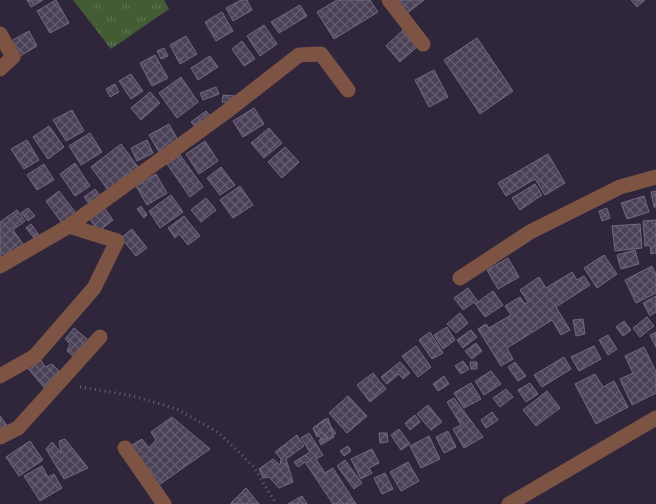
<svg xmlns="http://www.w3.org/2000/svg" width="656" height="504" font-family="Cabin,sans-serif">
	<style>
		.grass { fill: url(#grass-tufts) }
		.building { fill: url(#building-cross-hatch); stroke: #736981 }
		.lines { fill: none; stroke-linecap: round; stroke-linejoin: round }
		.path { stroke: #696275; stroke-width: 3; stroke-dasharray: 1 4; stroke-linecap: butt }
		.street { stroke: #7d5443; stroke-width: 15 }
	</style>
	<defs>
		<pattern id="grass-tufts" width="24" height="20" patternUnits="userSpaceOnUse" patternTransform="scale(1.25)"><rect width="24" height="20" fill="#435c34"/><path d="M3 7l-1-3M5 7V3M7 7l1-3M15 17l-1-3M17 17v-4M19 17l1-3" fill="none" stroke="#5e7352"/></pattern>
		<pattern id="building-cross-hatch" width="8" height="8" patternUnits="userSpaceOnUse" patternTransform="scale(1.25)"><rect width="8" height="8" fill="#4b4258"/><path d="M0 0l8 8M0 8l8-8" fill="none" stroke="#655d71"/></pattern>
	</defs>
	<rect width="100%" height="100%" fill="#2f263b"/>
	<path class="grass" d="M 73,0 L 164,0 L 169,9 L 111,49 Z"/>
	<path class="building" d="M 27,0 L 43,0 L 31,7 Z
		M 56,0 L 69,23 L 50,33 L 37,11 Z
		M 241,0 L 247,0 L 252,10 L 233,21 L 226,8 Z
		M 337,0 L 370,0 L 378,12 L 334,39 L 317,12 Z
		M 394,0 L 424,0 L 405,15 Z
		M 631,0 L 645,0 L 637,7 Z
		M 300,5 L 307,16 L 279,33 L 271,22 Z
		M 222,12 L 233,31 L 216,41 L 205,22 Z
		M 264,25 L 277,44 L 260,56 L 247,36 Z
		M 404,29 L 419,45 L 400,62 L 386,46 Z
		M 29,31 L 37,46 L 20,56 L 11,41 Z
		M 186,36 L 197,54 L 180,64 L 170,45 Z
		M 477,38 L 513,91 L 480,114 L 444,60 Z
		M 242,41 L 255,59 L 244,66 L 232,49 Z
		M 164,48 L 168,56 L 161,59 L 157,51 Z
		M 155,55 L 168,78 L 152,86 L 140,63 Z
		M 210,56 L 218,67 L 198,80 L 191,68 Z
		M 434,70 L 448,97 L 429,107 L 415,80 Z
		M 131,74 L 143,91 L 131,99 L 119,81 Z
		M 181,77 L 198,102 L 177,118 L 159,93 Z
		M 115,84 L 119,92 L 110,97 L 106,89 Z
		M 216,87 L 219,94 L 203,100 L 200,93 Z
		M 150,92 L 160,103 L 141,120 L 131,108 Z
		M 223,95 L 235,96 L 235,103 L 222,102 Z
		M 254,108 L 264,124 L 243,137 L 233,121 Z
		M 72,110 L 84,131 L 66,141 L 53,120 Z
		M 206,111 L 212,118 L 197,129 L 191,122 Z
		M 169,124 L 179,142 L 159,152 L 149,135 Z
		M 49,126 L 64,147 L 48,159 L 33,137 Z
		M 269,128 L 282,143 L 264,158 L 251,143 Z
		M 90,133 L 102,152 L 81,165 L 69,146 Z
		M 27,140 L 39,160 L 24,169 L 11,149 Z
		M 147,140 L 153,153 L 137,161 L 131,148 Z
		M 205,141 L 218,161 L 199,174 L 186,154 Z
		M 121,144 L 138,167 L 108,190 L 91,167 Z
		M 285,147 L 299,162 L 282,178 L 268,162 Z
		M 548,154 L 565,183 L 545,195 L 535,179 L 506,196 L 498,183 Z
		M 180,155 L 203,187 L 190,197 L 167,164 Z
		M 75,163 L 90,186 L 75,196 L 60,174 Z
		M 44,164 L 54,180 L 37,190 L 27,175 Z
		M 221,167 L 235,185 L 220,195 L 207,178 Z
		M 156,174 L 167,193 L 147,205 L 136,186 Z
		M 535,184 L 542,195 L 520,210 L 512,198 Z
		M 240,186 L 253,205 L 233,218 L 220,200 Z
		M 95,189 L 102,198 L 91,206 L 84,197 Z
		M 59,191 L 78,216 L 64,226 L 46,201 Z
		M 656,191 L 656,207 L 654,207 L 651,192 Z
		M 171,195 L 183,212 L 160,228 L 149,211 Z
		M 644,196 L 649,212 L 627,219 L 621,203 Z
		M 206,198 L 216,210 L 201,222 L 191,210 Z
		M 103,206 L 113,220 L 99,231 L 88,217 Z
		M 141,206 L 147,215 L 144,218 L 137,209 Z
		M 28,208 L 35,216 L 28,221 L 21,213 Z
		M 607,208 L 610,218 L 602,221 L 599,211 Z
		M 17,210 L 25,221 L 13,230 L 23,244 L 0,259 L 0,222 Z
		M 184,216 L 200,236 L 188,245 L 179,234 L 175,238 L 168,228 Z
		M 656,220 L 656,253 L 651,254 L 650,245 L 645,246 L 643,221 Z
		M 31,224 L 39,235 L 34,238 L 26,228 Z
		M 640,224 L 642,248 L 615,251 L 612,226 Z
		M 132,229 L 147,248 L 136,256 L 121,238 Z
		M 635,250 L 639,264 L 621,269 L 617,255 Z
		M 604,255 L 617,274 L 597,288 L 584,268 Z
		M 508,258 L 519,277 L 498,289 L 487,270 Z
		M 652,266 L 656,274 L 656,293 L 636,303 L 625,280 Z
		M 572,272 L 577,280 L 584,276 L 590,285 L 556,307 L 570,330 L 561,335 L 552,320 L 507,348 L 513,359 L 501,366 L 478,329 L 486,324 L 489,328 L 511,315 L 505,306 L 520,297 L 525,304 L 528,302 L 520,290 L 539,277 L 546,288 Z
		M 468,288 L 478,302 L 493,291 L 503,305 L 485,317 L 474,302 L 463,310 L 454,298 Z
		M 656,296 L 656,312 L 650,316 L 643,303 Z
		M 460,313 L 468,323 L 456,333 L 447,324 Z
		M 647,317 L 654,326 L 640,337 L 633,328 Z
		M 583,319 L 585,334 L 576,336 L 573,320 Z
		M 624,321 L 631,330 L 623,336 L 616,327 Z
		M 447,327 L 455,340 L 443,349 L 434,335 Z
		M 74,328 L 87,339 L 73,356 L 67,351 L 70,344 L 65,339 Z
		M 471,330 L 477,337 L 463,348 L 457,340 Z
		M 430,332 L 443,353 L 432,359 L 419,340 Z
		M 656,332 L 656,347 L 650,335 Z
		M 608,335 L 617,349 L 608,355 L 599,340 Z
		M 476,343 L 482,351 L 472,359 L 465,351 Z
		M 416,346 L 431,367 L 418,377 L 402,356 Z
		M 594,346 L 601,359 L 579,371 L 571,357 Z
		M 644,347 L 656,372 L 656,393 L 632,405 L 620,379 L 633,373 L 625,356 Z
		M 39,357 L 45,367 L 52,364 L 60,372 L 46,390 L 26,366 Z
		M 564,357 L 571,369 L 542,387 L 534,375 Z
		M 463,361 L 469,369 L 461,374 L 455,366 Z
		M 400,362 L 410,373 L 403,379 L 399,374 L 387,384 L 381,377 Z
		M 470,362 L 477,362 L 477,369 L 471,369 Z
		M 515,362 L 526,376 L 518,381 L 508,367 Z
		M 491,371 L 501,384 L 484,395 L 475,381 Z
		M 373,373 L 386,389 L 370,402 L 357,385 Z
		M 595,374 L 603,387 L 614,381 L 628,407 L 596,424 L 575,384 Z
		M 444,376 L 449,384 L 438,391 L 433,384 Z
		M 471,383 L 481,399 L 464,408 L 454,393 Z
		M 530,383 L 538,394 L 526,402 L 518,390 Z
		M 506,389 L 513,397 L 500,407 L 493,398 Z
		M 547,391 L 560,408 L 536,426 L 523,410 Z
		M 348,396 L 367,416 L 347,433 L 329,413 Z
		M 454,398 L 483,437 L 464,448 L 453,429 L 461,425 L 447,402 Z
		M 428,405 L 442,422 L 431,430 L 417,414 Z
		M 492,412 L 498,420 L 486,428 L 481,420 Z
		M 415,415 L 420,422 L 410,430 L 405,423 Z
		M 0,416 L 9,428 L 0,432 Z
		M 172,417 L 210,449 L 156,487 L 130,446 L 142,439 L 149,448 L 156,440 L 151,432 Z
		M 328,418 L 334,437 L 321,445 L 319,440 L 328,438 L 321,432 L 317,437 L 313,428 Z
		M 325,419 L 336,433 L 323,442 L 313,428 Z
		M 399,429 L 410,444 L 401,450 L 391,435 Z
		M 448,431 L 456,447 L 444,453 L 436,437 Z
		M 309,433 L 323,455 L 316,459 L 325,473 L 333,468 L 356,504 L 333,504 L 305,462 L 298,467 L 294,462 L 310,452 L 301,438 Z
		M 379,433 L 387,433 L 388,442 L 380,443 Z
		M 297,435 L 304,446 L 286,459 L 293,482 L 279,488 L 269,477 L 263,478 L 259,469 L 273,459 L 280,465 L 281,459 L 275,452 Z
		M 429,436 L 440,459 L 421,468 L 410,446 Z
		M 65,439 L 88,468 L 64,479 L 46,449 L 52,442 L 61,453 L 59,441 Z
		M 30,441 L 43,460 L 19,476 L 6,457 Z
		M 348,446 L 351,451 L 344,456 L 340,451 Z
		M 372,449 L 379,463 L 369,468 L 372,473 L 361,479 L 351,459 Z
		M 345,460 L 362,483 L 354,489 L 337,466 Z
		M 408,462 L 419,481 L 401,491 L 390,472 Z
		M 42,466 L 48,477 L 54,474 L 62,488 L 40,501 L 24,476 Z
		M 385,473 L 393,489 L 382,494 L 374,478 Z
		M 246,488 L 259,504 L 231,504 L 231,503 Z
		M 302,496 L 307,504 L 288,504 Z"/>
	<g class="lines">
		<path class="path" d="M 80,387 L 129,395 L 177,409 L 219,433 L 253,466 L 276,504"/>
		<path class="street" d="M 389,0 L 423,44
			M 0,34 L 13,57 L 0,69
			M 0,266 L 69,226 L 226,112 L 299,55 L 321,54 L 348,90
			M 460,278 L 530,232 L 620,187 L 656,177
			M 0,376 L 35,356 L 94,288 L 117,241 L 69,226
			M 0,437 L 18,428 L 100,337
			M 125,448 L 164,504
			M 509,504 L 656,418"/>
	</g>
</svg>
